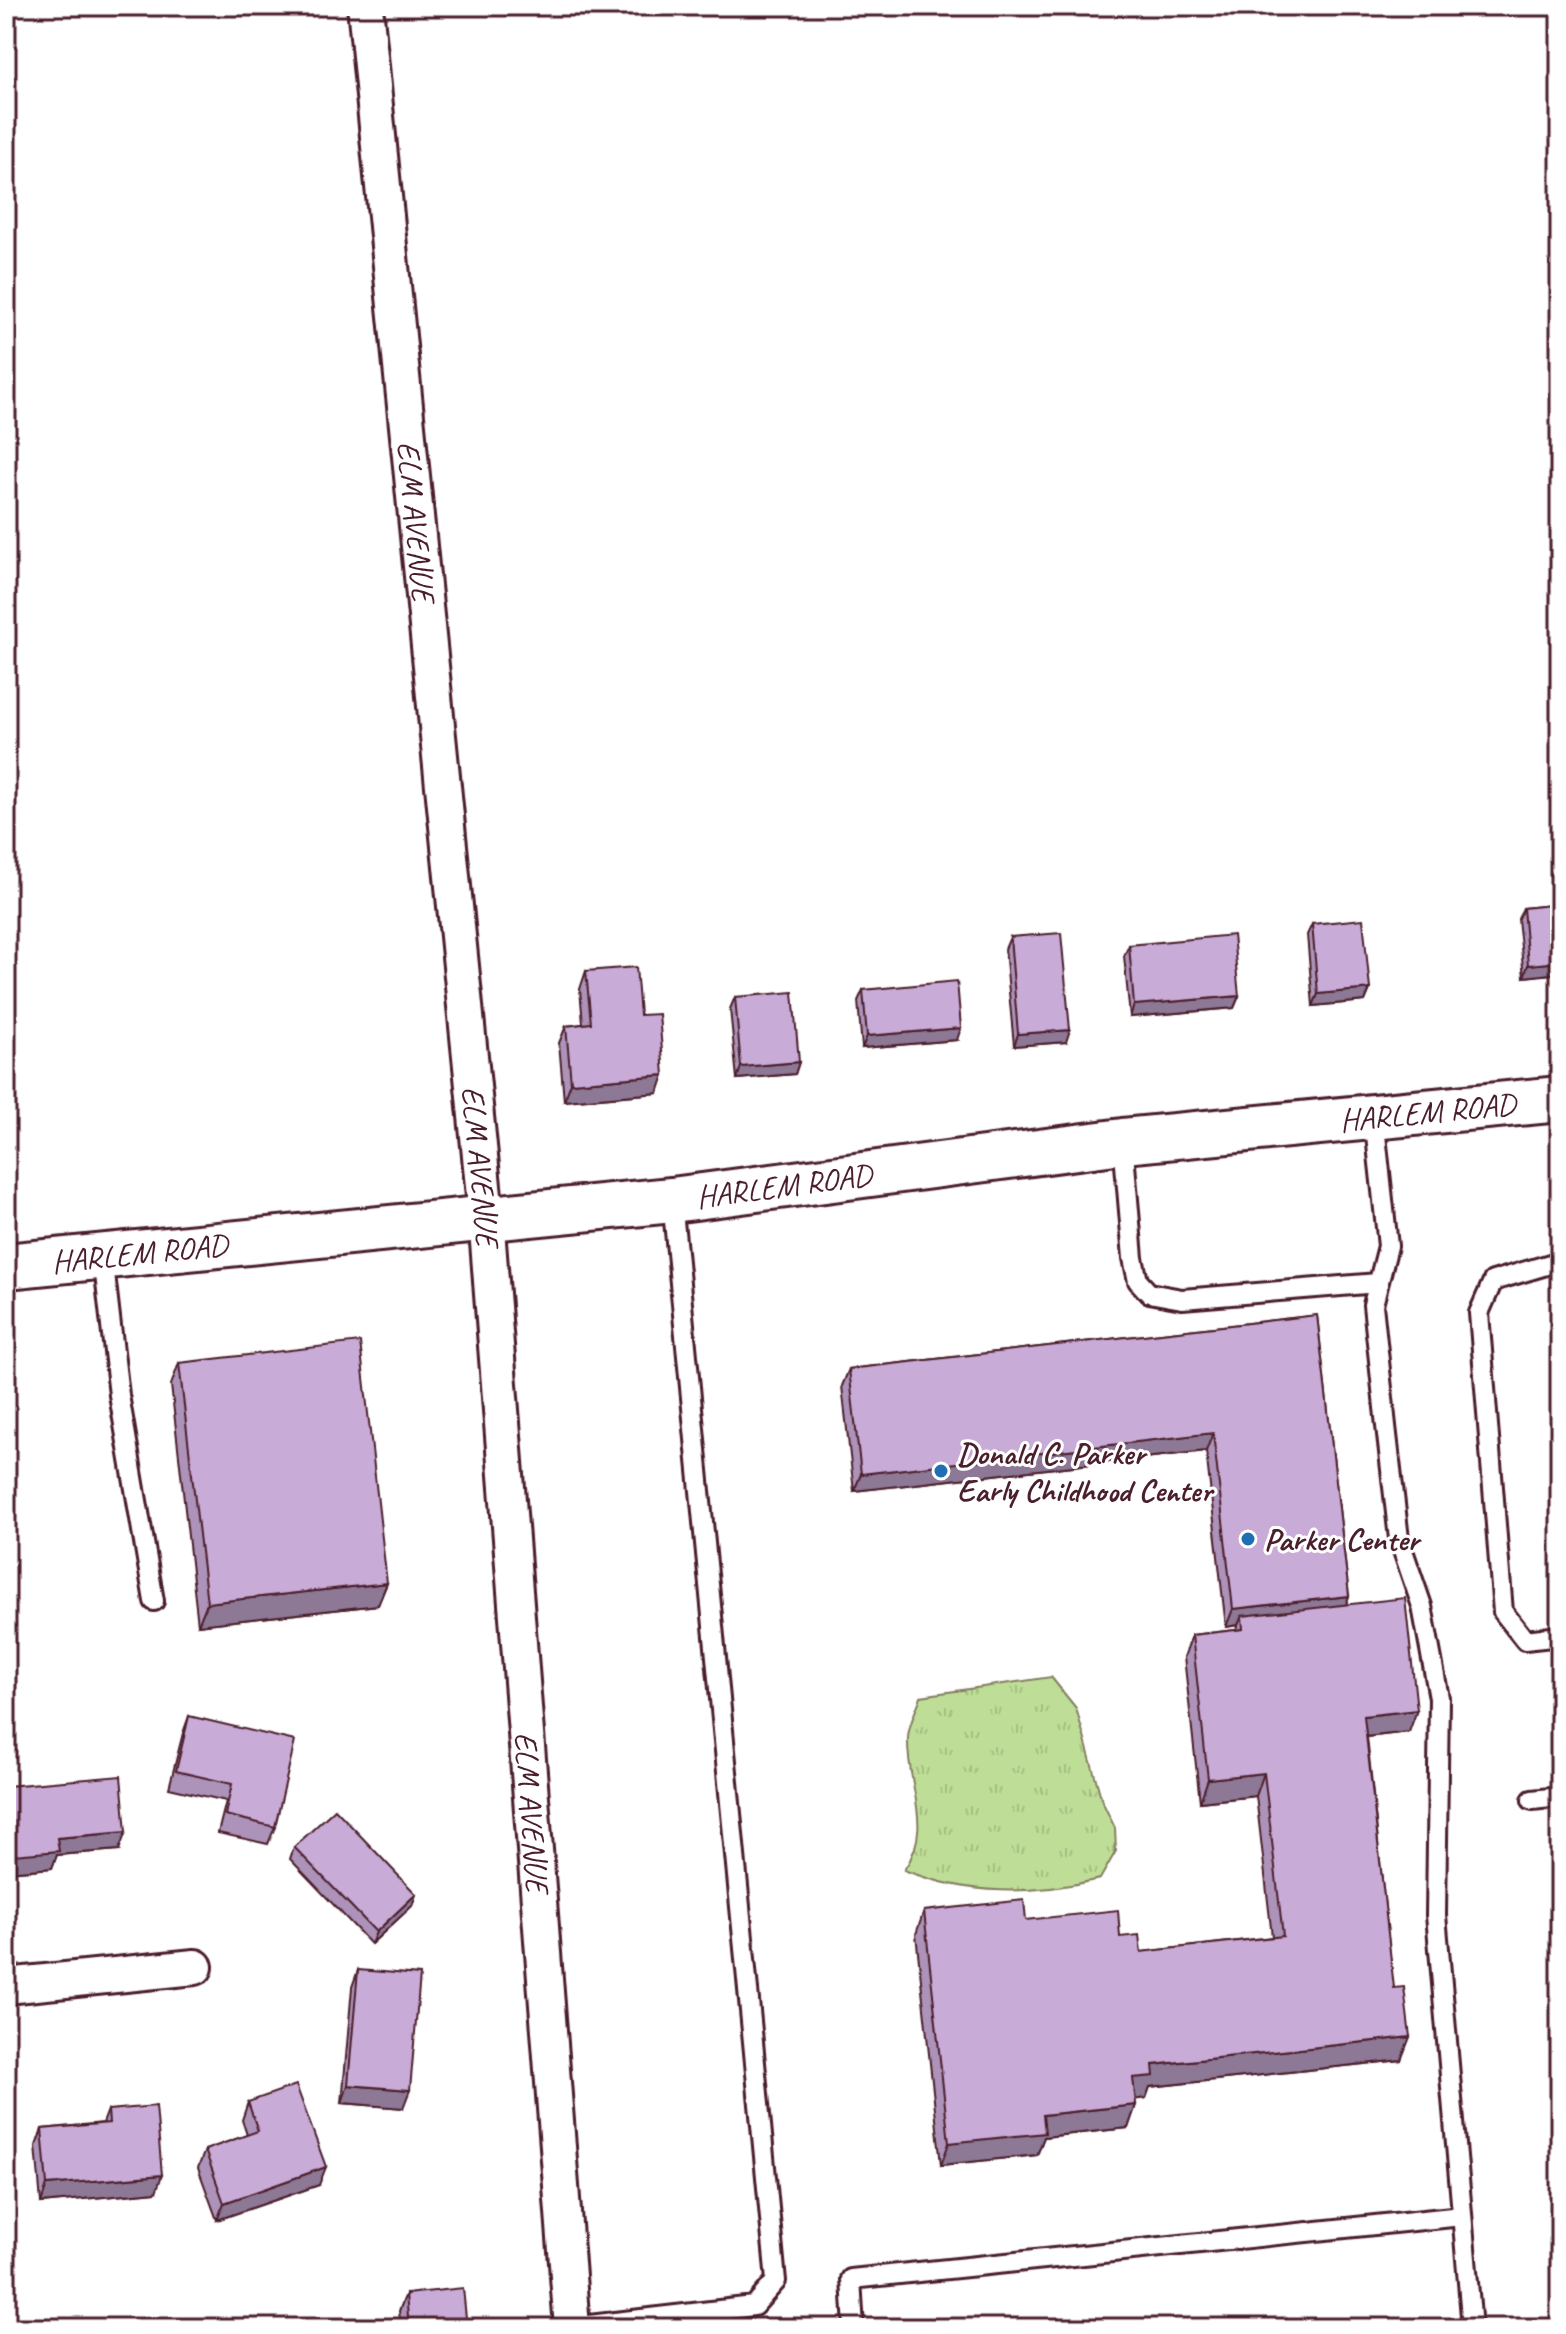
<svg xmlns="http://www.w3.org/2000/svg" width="1566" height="2334" font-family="Caveat,sans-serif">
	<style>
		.park { fill: url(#park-tufts); stroke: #847e61; stroke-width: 2 }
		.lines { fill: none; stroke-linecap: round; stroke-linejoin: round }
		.service-casing { stroke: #4a1f2b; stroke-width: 24 }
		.minor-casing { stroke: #4a1f2b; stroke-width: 40 }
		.secondary-casing { stroke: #4a1f2b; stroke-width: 50 }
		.service { stroke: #fff; stroke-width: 18 }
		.minor { stroke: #fff; stroke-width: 34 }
		.secondary { stroke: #fff; stroke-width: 44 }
		.wall { fill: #ad93b9; stroke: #4a1f2b; stroke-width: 2 }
		.shaded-wall { fill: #8d7896; stroke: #4a1f2b; stroke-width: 2 }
		.building { fill: #c9abd7; stroke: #4a1f2b; stroke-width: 2 }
		.poi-dot { fill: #1f6fb2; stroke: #fff; stroke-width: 3 }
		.labels { text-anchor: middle; stroke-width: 6; stroke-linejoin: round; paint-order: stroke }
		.street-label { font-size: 32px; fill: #4a1f2b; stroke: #fff }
		.poi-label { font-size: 32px; font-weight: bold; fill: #4a1f2b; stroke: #fff; text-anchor: start }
	</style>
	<defs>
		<pattern id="park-tufts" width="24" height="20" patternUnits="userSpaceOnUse" patternTransform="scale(2)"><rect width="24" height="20" fill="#bede97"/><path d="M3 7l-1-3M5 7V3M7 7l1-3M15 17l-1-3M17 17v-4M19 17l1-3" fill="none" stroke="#a5be82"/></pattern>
	</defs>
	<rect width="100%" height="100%" fill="#fff"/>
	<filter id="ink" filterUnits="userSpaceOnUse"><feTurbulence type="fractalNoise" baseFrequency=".0125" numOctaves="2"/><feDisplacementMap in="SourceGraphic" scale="16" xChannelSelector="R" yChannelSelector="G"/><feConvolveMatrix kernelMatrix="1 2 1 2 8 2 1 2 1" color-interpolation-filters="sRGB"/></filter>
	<g filter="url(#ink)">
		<path class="park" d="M 1051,1677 L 1076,1708 L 1102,1801 L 1115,1828 L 1116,1851 L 1100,1879 C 1033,1895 969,1896 904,1870 C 935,1826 906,1785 908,1738 C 908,1725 917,1709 921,1696 Z"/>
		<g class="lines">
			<defs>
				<path id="service" d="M 1374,1117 L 1388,1246 L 1373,1305 L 1386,1426 L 1399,1539 L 1422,1606 L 1439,1698 L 1436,1915 L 1472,2328
					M 1123,1141 L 1133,1258 L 1138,1281 L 1149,1293 L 1182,1299 L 1378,1283
					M 103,1257 L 119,1395 L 154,1601
					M 1560,1261 L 1493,1281 L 1479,1313 L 1503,1612 L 1525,1640 L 1560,1636
					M 1532,1800 L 1560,1797
					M 572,2327 L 754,2306 L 776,2281 L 672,1200
					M 854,2328 L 851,2279 L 1462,2216"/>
				<g id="minor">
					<path id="s1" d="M 365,6 L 486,1216 L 572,2328"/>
					<path d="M 6,1986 L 195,1967"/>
				</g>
				<g id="secondary">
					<path id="s2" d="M 6,1266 L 672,1200 L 1123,1141 L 1560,1099"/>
				</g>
			</defs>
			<use href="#service" class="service-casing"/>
			<use href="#minor" class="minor-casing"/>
			<use href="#secondary" class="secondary-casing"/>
			<use href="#service" class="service"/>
			<use href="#minor" class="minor"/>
			<use href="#secondary" class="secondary"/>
		</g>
		<path class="wall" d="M 1560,904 L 1560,973 L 1524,977 L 1518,919 L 1523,908 Z
			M 1312,924 L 1370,989 L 1365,1001 L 1313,1006 L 1307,935 Z
			M 1010,937 L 1066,1042 L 1014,1046 L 1005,949 Z
			M 1129,945 L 1239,996 L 1234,1008 L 1130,1017 L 1124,956 Z
			M 586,971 L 640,1015 L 658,1093 L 564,1101 L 559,1043 L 566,1026 L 583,1024 L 580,989 Z
			M 863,990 L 957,1040 L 862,1048 L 858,1001 Z
			M 735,997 L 799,1062 L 795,1074 L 737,1079 L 730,1009 Z
			M 1317,1315 L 1349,1596 L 1346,1604 L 1409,1732 L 1367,1737 L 1401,2060 L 1150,2087 L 1146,2098 L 1135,2099 L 1136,2105 L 1128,2128 L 1044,2137 L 1037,2155 L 941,2165 L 916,1934 L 924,1911 L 1026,1920 L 1120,1937 L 1141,1952 L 1272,1937 L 1256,1796 L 1200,1802 L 1184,1657 L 1192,1635 L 1237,1630 L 1238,1625 L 1226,1627 L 1206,1451 L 854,1491 L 842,1386 L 849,1369 Z
			M 179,1363 L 387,1583 L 378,1605 L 198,1625 L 171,1385 Z
			M 189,1716 L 275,1827 L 268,1844 L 218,1833 L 226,1801 L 169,1788 L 183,1733 Z
			M 7,1786 L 119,1850 L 57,1855 L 52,1868 L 7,1872 L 6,1789 Z
			M 294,1847 L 416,1894 L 412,1906 L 371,1944 L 290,1859 Z
			M 358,1970 L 403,2108 L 342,2103 L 352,1987 Z
			M 248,2102 L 319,2185 L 217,2220 L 198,2168 L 205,2150 L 247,2135 L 242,2120 Z
			M 108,2110 L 156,2192 L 41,2203 L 36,2146 L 42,2129 L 103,2123 Z
			M 406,2294 L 467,2328 L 401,2328 L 399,2311 Z"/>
		<path class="shaded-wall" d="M 1560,962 L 1560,973 L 1524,977 L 1528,965 Z
			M 1370,989 L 1365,1001 L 1313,1006 L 1318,994 Z
			M 1239,996 L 1234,1008 L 1130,1017 L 1134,1005 Z
			M 961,1028 L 957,1040 L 862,1048 L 867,1036 Z
			M 1070,1030 L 1066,1042 L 1014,1046 L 1018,1034 Z
			M 799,1062 L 795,1074 L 737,1079 L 741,1067 Z
			M 664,1075 L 658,1093 L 564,1101 L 571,1083 Z
			M 1213,1433 L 1206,1451 L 854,1491 L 861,1474 Z
			M 387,1583 L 378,1605 L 198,1625 L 207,1603 Z
			M 1349,1596 L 1343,1613 L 1242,1616 L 1238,1625 L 1226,1627 L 1233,1609 Z
			M 1417,1710 L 1409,1732 L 1356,1738 L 1364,1716 Z
			M 1264,1773 L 1256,1796 L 1200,1802 L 1208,1779 Z
			M 126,1832 L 119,1850 L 57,1855 L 52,1868 L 7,1872 L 13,1855 L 57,1838 Z
			M 416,1894 L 412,1906 L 371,1944 L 376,1932 Z
			M 1410,2037 L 1401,2060 L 1150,2087 L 1146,2098 L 1125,2101 L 1133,2078 L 1153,2065 Z
			M 348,2085 L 410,2090 L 403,2108 L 342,2103 Z
			M 1136,2105 L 1128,2128 L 1044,2137 L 1037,2155 L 941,2165 L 949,2143 L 1043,2115 Z
			M 14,2154 L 9,2166 L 6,2167 L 6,2155 Z
			M 326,2167 L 319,2185 L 217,2220 L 224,2203 Z
			M 162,2175 L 156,2192 L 41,2203 L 47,2185 Z"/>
		<path class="building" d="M 1560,904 L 1560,962 L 1528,965 L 1523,908 Z
			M 1363,919 L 1370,989 L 1318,994 L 1312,924 Z
			M 1061,933 L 1070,1030 L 1018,1034 L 1010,937 Z
			M 1233,935 L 1239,996 L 1134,1005 L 1129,945 Z
			M 636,967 L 640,1015 L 659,1014 L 664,1075 L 571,1083 L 566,1026 L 591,1023 L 586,971 Z
			M 957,981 L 961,1028 L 867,1036 L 863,990 Z
			M 793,992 L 799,1062 L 741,1067 L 735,997 Z
			M 1317,1315 L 1349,1596 L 1233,1609 L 1213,1433 L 861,1474 L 849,1369 Z
			M 360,1342 L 387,1583 L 207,1603 L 179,1363 Z
			M 1405,1598 L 1417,1710 L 1364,1716 L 1394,1988 L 1404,1987 L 1410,2037 L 1153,2065 L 1154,2076 L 1133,2078 L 1136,2105 L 1043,2115 L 1045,2133 L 949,2143 L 924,1911 L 1024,1900 L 1026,1920 L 1118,1910 L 1120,1937 L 1139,1935 L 1141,1952 L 1283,1936 L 1264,1773 L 1208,1779 L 1192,1635 L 1243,1629 L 1242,1616 Z
			M 189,1716 L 295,1741 L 275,1827 L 225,1815 L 232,1784 L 176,1771 Z
			M 121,1776 L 126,1832 L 57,1838 L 59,1851 L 13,1855 L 7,1786 Z
			M 335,1809 L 416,1894 L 376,1932 L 294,1847 Z
			M 358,1970 L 420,1975 L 410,2090 L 348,2085 Z
			M 296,2085 L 326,2167 L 224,2203 L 205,2150 L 258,2131 L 248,2102 Z
			M 6,2098 L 9,2098 L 14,2154 L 6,2155 Z
			M 156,2106 L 162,2175 L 47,2185 L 42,2129 L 109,2123 L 108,2110 Z
			M 463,2288 L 467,2328 L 409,2328 L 406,2294 Z"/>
	</g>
	<g class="poi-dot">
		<circle cx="941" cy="1471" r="8"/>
		<circle cx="1248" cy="1539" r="8"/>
	</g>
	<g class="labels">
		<g class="street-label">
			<text dy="11" stroke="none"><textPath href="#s1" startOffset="518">ELM AVENUE</textPath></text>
			<text dy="11" stroke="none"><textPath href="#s2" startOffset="1430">HARLEM ROAD</textPath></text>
			<text dy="11" stroke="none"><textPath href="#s1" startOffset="1166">ELM AVENUE</textPath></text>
			<text dy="11" stroke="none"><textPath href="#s2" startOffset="782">HARLEM ROAD</textPath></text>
			<text dy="11" stroke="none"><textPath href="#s2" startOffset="134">HARLEM ROAD</textPath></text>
			<text dy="11" stroke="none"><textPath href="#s1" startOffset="1814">ELM AVENUE</textPath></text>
		</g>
		<g class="poi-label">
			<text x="957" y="1464">Donald C. Parker<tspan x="957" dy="37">Early Childhood Center</tspan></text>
			<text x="1264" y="1550">Parker Center</text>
		</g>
	</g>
	<rect width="1566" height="2334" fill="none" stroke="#fff" stroke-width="32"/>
	<rect x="16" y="16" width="1534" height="2302" fill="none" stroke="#4a1f2b" stroke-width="3" filter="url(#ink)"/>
</svg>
